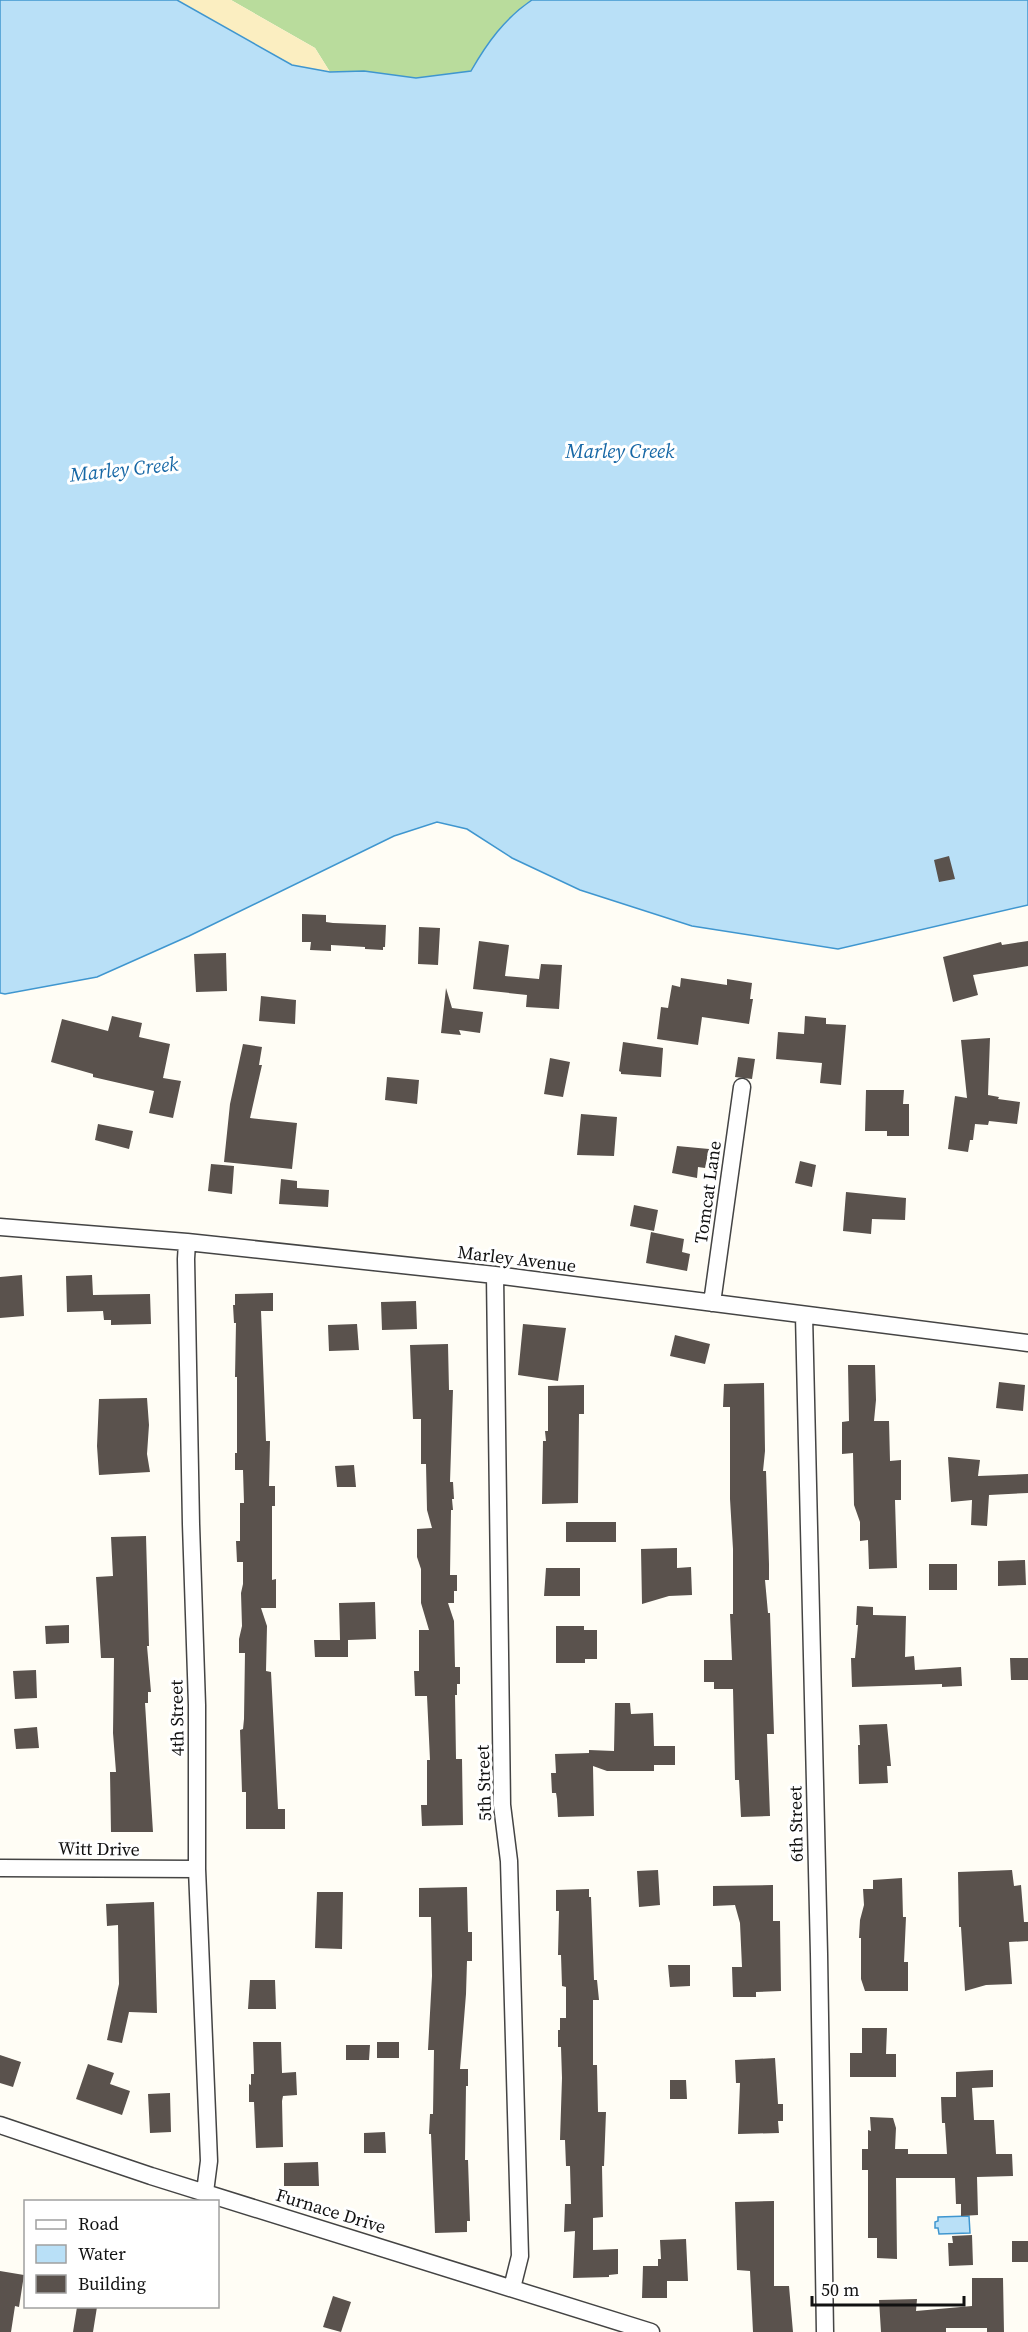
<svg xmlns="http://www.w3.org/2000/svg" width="1028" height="2332" font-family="'Source Serif 4',serif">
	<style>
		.forest { fill: #b9dc9c }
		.sand { fill: #fbeec1 }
		.water { fill: #b9e0f7; stroke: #3f96cf; stroke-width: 1.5 }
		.building { fill: #5a524d }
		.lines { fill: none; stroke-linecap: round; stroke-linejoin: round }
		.minor-casing { stroke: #444; stroke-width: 19 }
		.minor { stroke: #fff; stroke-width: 16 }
		.labels { text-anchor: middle; stroke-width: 6; stroke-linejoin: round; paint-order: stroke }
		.street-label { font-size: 18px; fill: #111; stroke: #fff }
		.water-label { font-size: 20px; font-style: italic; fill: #1768a6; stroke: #fff }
	</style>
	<rect width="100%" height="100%" fill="#fffdf5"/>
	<path class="forest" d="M 231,0 L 532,0 C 505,18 487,43 471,71 L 416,78 L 364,71 L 330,72 L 315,48 Z"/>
	<path class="sand" d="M 177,0 L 231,0 L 315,48 L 330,72 L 292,65 Z"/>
	<path class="water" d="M 0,0 L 177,0 L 292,65 L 330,72 L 364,71 L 416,78 L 471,71 C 487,43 505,18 532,0 L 1028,0 L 1028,905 L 838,949 L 692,926 L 580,890 L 512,858 L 467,829 L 437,822 L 394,836 L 189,936 L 97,977 L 5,994 L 0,993 Z
		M 969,2216 L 970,2233 L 939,2234 L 938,2228 L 935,2228 L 935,2222 L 938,2221 L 938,2217 Z"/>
	<path class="building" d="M 949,856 L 955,879 L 939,882 L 934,860 Z
		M 302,914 L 326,915 L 326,922 L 333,923 L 386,925 L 385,947 L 383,947 L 383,950 L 365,949 L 365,947 L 331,945 L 331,951 L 310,950 L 311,942 L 302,942 Z
		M 419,927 L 440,928 L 438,965 L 418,964 Z
		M 479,941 L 509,945 L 505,976 L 539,979 L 541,964 L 562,965 L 559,1009 L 526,1007 L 527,995 L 473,989 Z
		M 1028,941 L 1028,966 L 973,975 L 978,995 L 953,1002 L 943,957 L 1001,942 L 1002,945 Z
		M 226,953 L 227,991 L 196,992 L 194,954 Z
		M 681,978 L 727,985 L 727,979 L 752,983 L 750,999 L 753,999 L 749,1024 L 702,1017 L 698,1045 L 657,1039 L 661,1007 L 668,1008 L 672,985 L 680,987 Z
		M 446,988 L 452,1008 L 483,1012 L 480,1033 L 459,1030 L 461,1035 L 441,1033 Z
		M 261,996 L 296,1000 L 295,1024 L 259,1021 Z
		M 112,1016 L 142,1023 L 139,1037 L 170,1044 L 163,1078 L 181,1081 L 173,1118 L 149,1113 L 154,1091 L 93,1077 L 93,1074 L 51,1062 L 62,1019 L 108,1031 Z
		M 805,1016 L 826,1018 L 826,1024 L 846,1025 L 841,1085 L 820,1083 L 822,1063 L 776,1059 L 778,1032 L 804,1034 Z
		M 990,1038 L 988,1095 L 999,1097 L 998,1099 L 1020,1102 L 1017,1124 L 989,1121 L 988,1125 L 975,1124 L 973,1140 L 970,1140 L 968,1152 L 948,1149 L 955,1096 L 967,1098 L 961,1040 Z
		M 623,1042 L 663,1048 L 661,1077 L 621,1074 L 621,1072 L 619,1071 Z
		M 243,1044 L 262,1047 L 259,1065 L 262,1065 L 250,1118 L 297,1123 L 292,1169 L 224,1162 L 230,1104 Z
		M 738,1057 L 755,1059 L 752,1079 L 735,1077 Z
		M 550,1058 L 570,1062 L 563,1097 L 544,1094 Z
		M 387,1077 L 419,1080 L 417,1104 L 385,1100 Z
		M 866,1090 L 904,1090 L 903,1104 L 909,1104 L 909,1136 L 887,1136 L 887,1131 L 865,1131 Z
		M 581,1114 L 617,1117 L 614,1156 L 577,1155 Z
		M 98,1124 L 133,1131 L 129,1149 L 95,1140 Z
		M 677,1146 L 709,1149 L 705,1168 L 698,1167 L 697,1178 L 672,1173 Z
		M 800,1161 L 816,1165 L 812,1187 L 795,1183 Z
		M 211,1164 L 234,1166 L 232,1194 L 208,1191 Z
		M 281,1179 L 297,1181 L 297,1188 L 329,1190 L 328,1207 L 279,1204 Z
		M 846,1192 L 906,1198 L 905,1220 L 872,1219 L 871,1234 L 843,1231 Z
		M 634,1205 L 658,1210 L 654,1231 L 630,1226 Z
		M 651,1232 L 684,1239 L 682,1252 L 690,1254 L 687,1271 L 646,1263 Z
		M 22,1275 L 24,1316 L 0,1318 L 0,1277 Z
		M 92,1275 L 93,1295 L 150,1294 L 151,1324 L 111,1325 L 111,1320 L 104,1320 L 103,1311 L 67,1312 L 66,1276 Z
		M 273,1293 L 273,1311 L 261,1311 L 266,1441 L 270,1441 L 269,1486 L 275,1486 L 275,1506 L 272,1506 L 272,1580 L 276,1579 L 276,1608 L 261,1608 L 267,1626 L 266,1671 L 271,1672 L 278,1809 L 285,1809 L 285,1829 L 246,1829 L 246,1792 L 242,1792 L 240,1730 L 243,1729 L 244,1719 L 245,1653 L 239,1653 L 239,1639 L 242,1626 L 241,1593 L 243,1584 L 243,1562 L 237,1562 L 236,1541 L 240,1541 L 240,1503 L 244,1503 L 243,1470 L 235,1470 L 235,1453 L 237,1453 L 237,1377 L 235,1377 L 236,1323 L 234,1323 L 233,1305 L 235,1305 L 235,1294 Z
		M 416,1301 L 417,1329 L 382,1330 L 381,1302 Z
		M 357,1324 L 359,1350 L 329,1351 L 328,1325 Z
		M 523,1324 L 566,1328 L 558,1381 L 518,1375 Z
		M 675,1335 L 710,1344 L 705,1364 L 670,1356 Z
		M 448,1344 L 449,1390 L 453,1390 L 450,1482 L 453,1482 L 454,1499 L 452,1499 L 453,1510 L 451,1510 L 450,1575 L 457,1575 L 457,1591 L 454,1591 L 454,1603 L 448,1603 L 454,1621 L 455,1667 L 460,1667 L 460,1684 L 457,1684 L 457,1695 L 455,1695 L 456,1759 L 462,1759 L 463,1825 L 422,1826 L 421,1805 L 427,1805 L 427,1760 L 430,1760 L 427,1696 L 415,1696 L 414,1671 L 419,1671 L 419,1630 L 429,1630 L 421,1603 L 421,1569 L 417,1557 L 417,1529 L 432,1528 L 427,1510 L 426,1464 L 421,1464 L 421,1419 L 413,1419 L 410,1345 Z
		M 848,1365 L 875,1365 L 876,1400 L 874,1421 L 889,1421 L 890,1461 L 901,1460 L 901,1500 L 895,1500 L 897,1568 L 869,1569 L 868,1540 L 860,1541 L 860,1522 L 854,1505 L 853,1453 L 842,1454 L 842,1422 L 849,1421 Z
		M 999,1382 L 1025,1385 L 1023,1411 L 996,1408 Z
		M 764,1383 L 765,1451 L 763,1471 L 766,1471 L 769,1564 L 769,1580 L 765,1580 L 768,1613 L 770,1613 L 774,1734 L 767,1734 L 770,1816 L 741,1817 L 739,1780 L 735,1780 L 733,1689 L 714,1689 L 714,1682 L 704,1682 L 704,1660 L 732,1660 L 730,1614 L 733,1614 L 733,1549 L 730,1499 L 730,1407 L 723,1407 L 724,1384 Z
		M 584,1385 L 584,1414 L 579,1414 L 578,1503 L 542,1504 L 543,1441 L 546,1441 L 545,1431 L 548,1431 L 548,1386 Z
		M 147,1398 L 149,1425 L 147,1454 L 150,1472 L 99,1475 L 97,1446 L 99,1399 Z
		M 948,1457 L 980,1460 L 978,1476 L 1028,1474 L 1028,1493 L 989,1495 L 987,1526 L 971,1525 L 972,1500 L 951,1502 Z
		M 354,1465 L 356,1487 L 337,1487 L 335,1466 Z
		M 566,1522 L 616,1522 L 616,1542 L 566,1542 Z
		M 146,1536 L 149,1646 L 147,1646 L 151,1692 L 148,1692 L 148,1703 L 145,1703 L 153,1832 L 111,1832 L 110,1772 L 116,1772 L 113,1733 L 114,1658 L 101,1658 L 96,1577 L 113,1576 L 111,1537 Z
		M 677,1548 L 677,1568 L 691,1567 L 692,1595 L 669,1596 L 642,1604 L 641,1549 Z
		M 1025,1560 L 1026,1585 L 998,1586 L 998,1561 Z
		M 929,1564 L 957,1564 L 957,1590 L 929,1590 Z
		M 546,1568 L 580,1568 L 580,1596 L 544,1596 Z
		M 375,1602 L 376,1639 L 348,1640 L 348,1657 L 315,1657 L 314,1640 L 340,1640 L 339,1603 Z
		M 857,1606 L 873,1607 L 873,1615 L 906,1616 L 905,1657 L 914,1656 L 915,1670 L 961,1667 L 962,1686 L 942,1687 L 942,1684 L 852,1687 L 851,1658 L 855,1658 L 858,1625 L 856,1625 Z
		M 69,1625 L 69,1643 L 46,1644 L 45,1626 Z
		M 556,1626 L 584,1626 L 584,1630 L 597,1630 L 597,1659 L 585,1659 L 585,1663 L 556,1663 Z
		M 1010,1658 L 1028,1658 L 1028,1680 L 1011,1680 Z
		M 36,1670 L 37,1698 L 15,1699 L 13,1671 Z
		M 615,1703 L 630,1703 L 631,1714 L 653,1713 L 654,1746 L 675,1746 L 675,1765 L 654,1765 L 654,1771 L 607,1771 L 593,1766 L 594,1816 L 558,1817 L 557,1799 L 556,1793 L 552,1793 L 551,1773 L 556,1773 L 555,1754 L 589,1753 L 589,1750 L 614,1751 Z
		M 887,1724 L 891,1766 L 887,1766 L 888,1783 L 859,1784 L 858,1745 L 860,1745 L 859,1725 Z
		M 37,1727 L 39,1748 L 16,1749 L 14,1729 Z
		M 658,1870 L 660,1905 L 639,1907 L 637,1871 Z
		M 1012,1870 L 1014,1886 L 1021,1885 L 1024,1922 L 1028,1922 L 1028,1941 L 1009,1942 L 1012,1984 L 986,1985 L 965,1991 L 961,1927 L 959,1927 L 958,1872 Z
		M 902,1878 L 903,1917 L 906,1917 L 904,1962 L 908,1962 L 908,1991 L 865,1991 L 861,1979 L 861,1938 L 859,1938 L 860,1920 L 864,1905 L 863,1889 L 873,1889 L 873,1880 Z
		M 773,1885 L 773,1921 L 780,1921 L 781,1991 L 756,1992 L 756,1997 L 733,1997 L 732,1967 L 742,1967 L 740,1923 L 735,1905 L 713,1906 L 713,1886 Z
		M 467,1887 L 468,1932 L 472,1932 L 472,1961 L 467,1961 L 466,1994 L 460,2069 L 468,2069 L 468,2086 L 466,2086 L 465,2160 L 468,2160 L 470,2221 L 467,2221 L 467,2232 L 435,2233 L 431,2134 L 429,2134 L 430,2114 L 433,2114 L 434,2050 L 428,2050 L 432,1976 L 431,1917 L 419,1917 L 419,1888 Z
		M 589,1889 L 589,1897 L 591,1897 L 594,1980 L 597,1980 L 599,2000 L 593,2000 L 593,2065 L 597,2065 L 598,2112 L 606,2112 L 604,2166 L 602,2166 L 603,2217 L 593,2218 L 593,2250 L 618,2249 L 618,2274 L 609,2275 L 609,2277 L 573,2278 L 575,2231 L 564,2232 L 565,2204 L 571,2204 L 570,2166 L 566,2166 L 565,2140 L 560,2140 L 562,2078 L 561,2047 L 558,2047 L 558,2030 L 560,2030 L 560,2018 L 566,2018 L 566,1987 L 562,1986 L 561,1955 L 558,1955 L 559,1911 L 556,1911 L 556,1890 Z
		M 317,1892 L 343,1892 L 342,1949 L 315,1948 Z
		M 154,1902 L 157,2013 L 129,2012 L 122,2043 L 107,2040 L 119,1984 L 118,1925 L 107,1926 L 106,1904 Z
		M 668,1965 L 690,1965 L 690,1986 L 670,1987 Z
		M 250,1980 L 275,1980 L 276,2009 L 248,2009 Z
		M 862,2028 L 887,2028 L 886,2054 L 896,2054 L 896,2077 L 850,2077 L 850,2053 L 862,2053 Z
		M 253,2042 L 281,2042 L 282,2073 L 296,2072 L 297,2095 L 283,2096 L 282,2101 L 283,2147 L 256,2148 L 254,2102 L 249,2102 L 249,2084 L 251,2085 L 251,2074 L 254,2074 Z
		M 377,2042 L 399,2042 L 399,2058 L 377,2058 Z
		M 346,2045 L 370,2045 L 369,2060 L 346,2060 Z
		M 0,2055 L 21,2062 L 13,2087 L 0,2083 Z
		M 775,2058 L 778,2104 L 783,2104 L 783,2121 L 778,2121 L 779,2133 L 738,2134 L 740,2083 L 736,2083 L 735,2060 Z
		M 88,2064 L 114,2073 L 110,2084 L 130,2091 L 122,2115 L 76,2099 Z
		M 993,2070 L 993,2087 L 972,2088 L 974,2120 L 994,2120 L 996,2154 L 1012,2154 L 1013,2176 L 977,2177 L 978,2215 L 961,2216 L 961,2204 L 956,2204 L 955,2178 L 896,2178 L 897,2259 L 877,2258 L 877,2238 L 868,2238 L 868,2170 L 862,2170 L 862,2149 L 868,2149 L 868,2130 L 871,2131 L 870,2117 L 893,2118 L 896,2128 L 895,2149 L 908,2149 L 908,2154 L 947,2154 L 945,2123 L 942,2123 L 941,2097 L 956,2097 L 956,2072 Z
		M 670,2080 L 686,2080 L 687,2099 L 670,2099 Z
		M 170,2093 L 171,2132 L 150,2133 L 148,2094 Z
		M 385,2132 L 386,2153 L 364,2153 L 364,2133 Z
		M 318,2162 L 319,2186 L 284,2186 L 284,2163 Z
		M 774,2201 L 774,2286 L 789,2286 L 793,2332 L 753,2332 L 750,2271 L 737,2270 L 735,2202 Z
		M 972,2235 L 973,2265 L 949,2266 L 948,2243 L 953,2243 L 952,2236 Z
		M 686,2239 L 688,2281 L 667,2281 L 667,2298 L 642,2298 L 643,2266 L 658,2266 L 658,2259 L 661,2259 L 660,2240 Z
		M 1012,2241 L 1028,2241 L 1028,2262 L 1012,2262 Z
		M 0,2271 L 24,2275 L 19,2307 L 15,2306 L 11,2332 L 0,2332 Z
		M 972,2278 L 1003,2278 L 1004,2332 L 987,2332 L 987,2328 L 946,2328 L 946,2332 L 881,2332 L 879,2300 L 917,2299 L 916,2311 L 972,2306 Z
		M 333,2296 L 351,2302 L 341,2332 L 323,2327 Z
		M 77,2307 L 97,2307 L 93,2332 L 73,2332 Z"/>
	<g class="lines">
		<defs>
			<path id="minor" d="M 0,1227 L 187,1242 L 495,1275 L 1028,1343
				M 187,1242 L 186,1259 L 191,1524 L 197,1705 L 197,1869 L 209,2161 L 205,2192
				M 495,1275 L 502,1805 L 509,1861 L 520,2256 L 512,2288
				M 712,1303 L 742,1087
				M 804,1315 L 819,1954 L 825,2332
				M 0,1868 L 197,1869
				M 0,2125 L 151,2176 L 651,2332"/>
		</defs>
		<use href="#minor" class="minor-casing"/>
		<use href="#minor" class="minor"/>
	</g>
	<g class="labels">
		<g class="street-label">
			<text transform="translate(708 1192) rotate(-82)" y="6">Tomcat Lane</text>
			<text transform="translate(517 1259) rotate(7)" y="6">Marley Avenue</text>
			<text transform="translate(177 1718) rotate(-91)" y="6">4th Street</text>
			<text transform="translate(484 1783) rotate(-92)" y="6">5th Street</text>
			<text transform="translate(796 1824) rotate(-91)" y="6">6th Street</text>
			<text transform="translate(99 1849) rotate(1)" y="6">Witt Drive</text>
			<text transform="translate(331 2211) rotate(17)" y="6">Furnace Drive</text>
		</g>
		<g class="water-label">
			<text x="620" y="458">Marley Creek</text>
			<text transform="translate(124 469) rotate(-6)" y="7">Marley Creek</text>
		</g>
	</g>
	<rect x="24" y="2200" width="195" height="108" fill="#ffffff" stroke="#a0a0a0" stroke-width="1.5"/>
	<rect x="36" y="2220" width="30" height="9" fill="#ffffff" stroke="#a0a0a0" stroke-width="1.5"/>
	<text x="78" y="2230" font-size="18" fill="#111111">Road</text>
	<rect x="36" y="2245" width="30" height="18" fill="#b9e0f7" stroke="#a0a0a0" stroke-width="1.5"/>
	<text x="78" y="2260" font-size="18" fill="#111111">Water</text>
	<rect x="36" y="2275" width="30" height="18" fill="#5a524d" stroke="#a0a0a0" stroke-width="1.5"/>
	<text x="78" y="2290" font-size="18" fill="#111111">Building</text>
	<path d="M812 2296v9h152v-9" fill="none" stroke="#111111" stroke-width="3"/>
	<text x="821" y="2296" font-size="18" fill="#111111" stroke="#ffffff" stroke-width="4.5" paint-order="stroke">50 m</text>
</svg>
